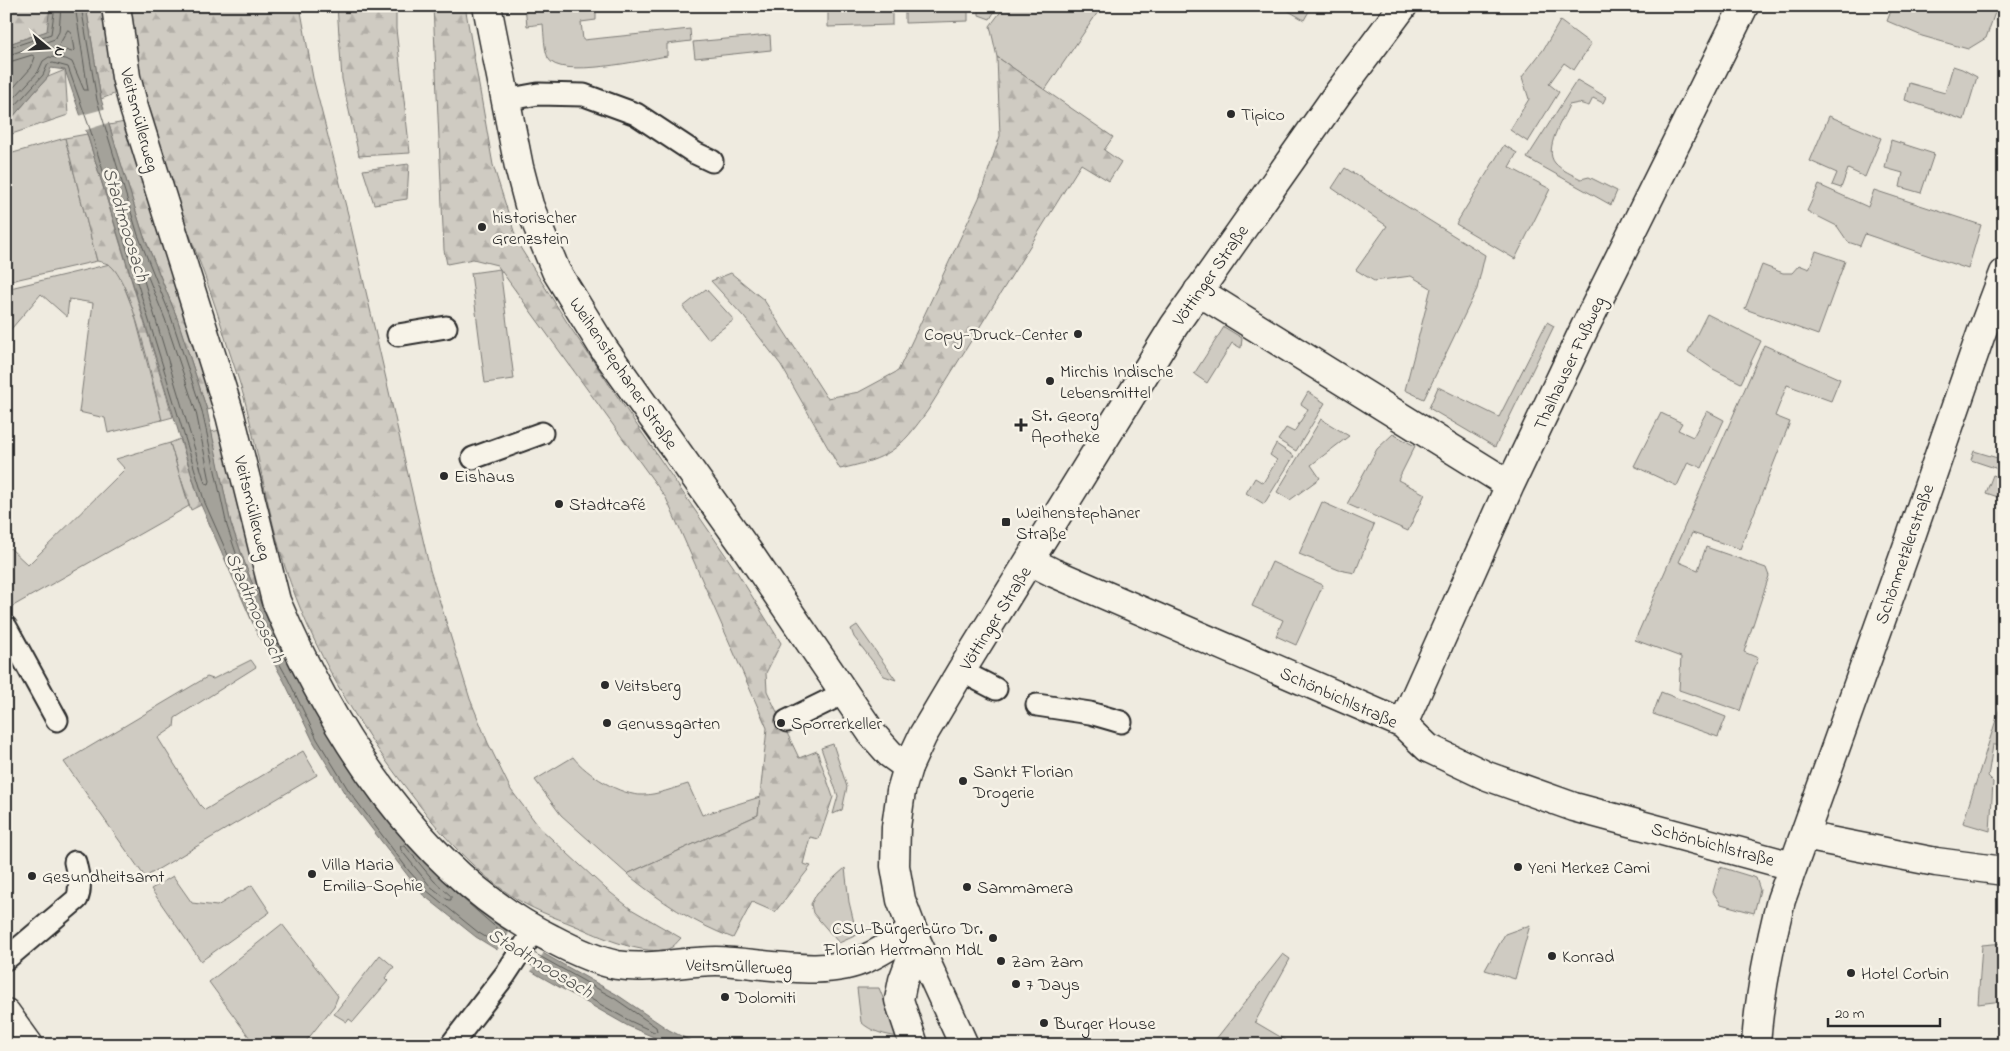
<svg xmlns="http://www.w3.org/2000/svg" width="2010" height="1051" font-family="'Indie Flower',sans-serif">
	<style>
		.green { fill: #cfcbc2; stroke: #7d7b76 }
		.forest { fill: url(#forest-firs); stroke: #7d7b76 }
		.water { fill: #a4a29a; stroke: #74726e }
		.pier { fill: #efebe0 }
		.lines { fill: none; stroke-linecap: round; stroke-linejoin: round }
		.shore { stroke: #5b5b57; stroke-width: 1 }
		.lane-casing { stroke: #2b2b2b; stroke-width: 25 }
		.street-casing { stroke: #2b2b2b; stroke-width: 31 }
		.secondary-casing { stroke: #2b2b2b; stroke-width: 31 }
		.lane { stroke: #f7f3e8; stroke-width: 21 }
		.street { stroke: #f7f3e8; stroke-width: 28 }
		.secondary { stroke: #f7f3e8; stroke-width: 28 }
		.poi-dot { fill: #2b2b2b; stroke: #f7f3e8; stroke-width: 2 }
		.labels { text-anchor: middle; stroke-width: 5; stroke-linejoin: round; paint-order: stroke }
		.poi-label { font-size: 18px; fill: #2b2b2b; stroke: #f7f3e8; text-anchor: start }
		.street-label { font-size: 18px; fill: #2b2b2b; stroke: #f7f3e8 }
		.water-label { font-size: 19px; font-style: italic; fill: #555552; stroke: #f7f3e8 }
	</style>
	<defs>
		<pattern id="forest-firs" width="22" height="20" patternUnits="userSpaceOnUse" patternTransform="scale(1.25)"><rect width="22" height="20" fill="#cfcbc2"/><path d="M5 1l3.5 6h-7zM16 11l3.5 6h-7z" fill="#b2aea7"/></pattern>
	</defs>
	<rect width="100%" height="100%" fill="#efebe0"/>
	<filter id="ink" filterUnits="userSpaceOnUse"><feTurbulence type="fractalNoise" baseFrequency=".02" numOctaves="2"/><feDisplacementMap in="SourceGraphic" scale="10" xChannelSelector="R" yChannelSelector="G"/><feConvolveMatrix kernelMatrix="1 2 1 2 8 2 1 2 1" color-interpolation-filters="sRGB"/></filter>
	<g filter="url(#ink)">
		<path class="green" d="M 525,6 L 596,6 L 596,20 L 581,22 L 583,40 L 690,29 L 691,41 L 667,44 L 667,56 C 647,59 558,80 548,58 C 544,49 544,34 543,24 L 527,26 Z
			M 828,6 L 892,6 L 892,25 L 828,27 Z
			M 905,6 L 968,6 L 968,21 L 905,23 Z
			M 979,6 L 998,6 L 990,19 L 979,15 Z
			M 1005,6 L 1102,6 L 1045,90 L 997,57 L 990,26 Z
			M 1280,6 L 1312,6 L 1304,20 Z
			M 1893,6 L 1994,6 L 1997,7 L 1986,38 L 1968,49 L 1922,36 L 1887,21 Z
			M 1560,21 L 1591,44 L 1574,70 L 1564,63 L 1549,84 L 1559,92 L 1528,142 L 1510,130 L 1529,99 L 1522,77 L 1543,50 Z
			M 770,35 L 771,50 L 695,58 L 693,42 Z
			M 1953,66 L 1962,69 L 1977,77 L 1964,120 L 1905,100 L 1909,83 L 1945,93 Z
			M 1577,80 L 1606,97 L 1603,103 L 1593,98 L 1589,106 L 1579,103 L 1569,105 C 1563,119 1543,149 1555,163 C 1561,170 1573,175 1581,179 L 1589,177 L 1617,191 L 1611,205 L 1527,158 Z
			M 1829,116 L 1881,138 L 1865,177 L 1848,169 L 1841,188 L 1832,185 L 1837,173 L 1810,161 Z
			M 65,138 L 97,261 L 6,282 L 6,155 Z
			M 1891,140 L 1934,154 L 1921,193 L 1900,187 L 1903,173 L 1885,168 Z
			M 1504,145 L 1517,153 L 1509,167 L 1550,189 L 1515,259 L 1456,224 Z
			M 1345,168 L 1485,255 L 1477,289 L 1424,399 L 1405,390 L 1431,288 L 1411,276 L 1374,281 L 1356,270 L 1387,226 L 1332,188 Z
			M 1819,185 L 1868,207 L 1874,190 L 1981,225 L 1968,269 L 1865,234 L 1860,246 L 1848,242 L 1837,226 L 1807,211 Z
			M 1816,251 L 1845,261 L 1818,335 L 1745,309 L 1762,265 L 1783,273 L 1792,273 L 1799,265 L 1809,269 Z
			M 110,264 L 120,276 L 134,312 L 162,420 L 108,433 L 105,418 L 79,412 L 93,303 L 69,299 L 67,317 L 41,294 L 6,335 L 6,289 Z
			M 500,269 L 514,379 L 485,383 L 471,273 Z
			M 706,289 L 734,320 L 708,339 L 683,307 Z
			M 1707,314 L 1761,341 L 1741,383 L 1713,369 L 1688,352 Z
			M 1547,322 L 1554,326 L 1495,447 L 1429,408 L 1438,387 L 1499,417 Z
			M 1224,327 L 1242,338 L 1241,348 L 1232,343 L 1207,383 L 1194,374 Z
			M 1764,345 L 1840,379 L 1831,401 L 1787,385 L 1775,416 L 1790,422 L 1740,549 L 1692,533 L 1679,562 L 1698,570 L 1706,547 L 1766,568 L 1769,576 L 1744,652 L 1758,658 L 1740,711 L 1679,690 L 1681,657 L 1635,640 Z
			M 1308,392 L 1325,403 L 1296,451 L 1278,440 L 1286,428 L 1294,432 L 1308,409 L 1301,404 Z
			M 1707,411 L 1724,420 L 1702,468 L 1688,462 L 1677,486 L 1634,466 L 1661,413 L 1682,423 L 1678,430 L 1693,437 Z
			M 1321,419 L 1349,436 L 1311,465 L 1320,478 L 1290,500 L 1277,492 Z
			M 1393,434 L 1415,446 L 1398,480 L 1425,494 L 1408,531 L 1347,504 L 1377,449 Z
			M 170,443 L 189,506 L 6,610 L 6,552 L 10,548 L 28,565 L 125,469 L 116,459 Z
			M 1276,444 L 1294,456 L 1264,504 L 1246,493 L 1255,478 L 1263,483 L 1277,460 L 1270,455 Z
			M 1974,451 L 2004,460 L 2004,471 L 1971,460 Z
			M 1993,475 L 2004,479 L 2004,499 L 1986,493 Z
			M 1322,502 L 1374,525 L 1355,573 L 1339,570 L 1299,554 Z
			M 1272,562 L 1323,585 L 1296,645 L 1276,636 L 1283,620 L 1252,606 Z
			M 857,625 L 896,680 L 884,676 L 854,637 L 851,629 Z
			M 251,660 L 256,667 L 175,718 L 174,727 L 158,738 L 200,805 L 205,810 L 303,751 L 317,775 L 145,877 L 64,762 L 207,677 L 213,679 Z
			M 1661,692 L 1726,717 L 1718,737 L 1653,714 Z
			M 2004,695 L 2004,745 L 1993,745 L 1988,777 L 1993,782 L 1990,831 L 1963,823 Z
			M 833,744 L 847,787 L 842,810 L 833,814 L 838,796 L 821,748 Z
			M 573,757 C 586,774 621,796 643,795 C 657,795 674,788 688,784 L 702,815 L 760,797 L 758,815 L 627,874 L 561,815 L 535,780 Z
			M 1720,867 L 1756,878 L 1760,890 L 1754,913 L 1721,904 L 1713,892 Z
			M 845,868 L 849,902 L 857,935 L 839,943 L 813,913 L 811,904 L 817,893 Z
			M 173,876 L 192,903 L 217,906 L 252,885 L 270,912 L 201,961 L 151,889 Z
			M 282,924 L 338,996 L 334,1006 L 303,1045 L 255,1045 L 209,982 Z
			M 1530,925 L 1515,979 L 1485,970 L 1505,934 Z
			M 2004,943 L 2004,1003 L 2002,1001 L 1978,1004 L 1982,945 Z
			M 1283,954 L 1290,959 L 1255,1022 L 1294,1045 L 1202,1045 L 1216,1039 Z
			M 380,955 L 394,967 L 385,978 L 388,981 L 353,1022 L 349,1019 L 347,1022 L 334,1014 Z
			M 857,988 L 879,988 L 899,1037 C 886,1035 871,1032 861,1022 Z"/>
		<path class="forest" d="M 6,6 L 50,6 L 48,31 L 6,45 Z
			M 86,6 L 104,6 L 114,94 L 101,99 Z
			M 125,6 L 300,6 L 313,78 L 350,222 L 430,570 L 470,699 L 488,743 L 511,790 L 540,828 L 606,889 L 631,909 L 681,938 C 677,942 674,947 668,949 C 646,956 603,938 583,929 C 562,920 538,912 518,900 C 475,873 441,834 410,793 C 357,725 312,649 285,567 C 268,513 259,456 245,401 C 240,382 233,363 227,344 C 214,299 197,255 181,211 C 173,189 163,167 156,144 C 143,99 134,52 125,6 Z
			M 337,6 L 396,6 L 396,29 L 410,153 L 359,156 L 342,79 Z
			M 433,6 L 465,6 L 493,165 L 518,244 L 570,327 L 737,572 L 781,643 L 766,673 L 767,691 L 799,758 L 817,751 L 833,797 L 819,839 L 810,837 L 803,864 L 811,866 L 775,912 L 752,902 L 733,938 C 693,923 660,901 627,874 L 758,815 L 767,728 L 666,498 L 497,265 L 473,259 L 447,264 L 444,250 Z
			M 997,57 L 1113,137 L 1104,150 L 1121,162 L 1109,181 L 1081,164 L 928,410 C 899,451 889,458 840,469 L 781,365 L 744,317 L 711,281 L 731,273 L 764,300 L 827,398 L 859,392 L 898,371 L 979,198 L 1000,136 Z
			M 65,70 L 68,115 L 6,136 L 6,121 L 10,120 L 48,77 Z
			M 125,122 L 220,407 L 207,410 L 176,315 L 143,234 L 109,125 Z
			M 87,134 L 173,417 L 162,420 C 154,388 133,285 111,266 C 108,263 101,262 97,261 L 65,138 Z
			M 409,164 L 407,199 L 374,204 L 363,170 Z
			M 225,429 L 282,624 L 271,627 L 250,578 L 231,524 L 211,432 Z
			M 180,439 L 201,505 L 191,510 L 170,443 Z"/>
		<path class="water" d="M 50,6 L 86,6 L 101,99 L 143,234 L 176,315 L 207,410 L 231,524 L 250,578 L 271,627 L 442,873 L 504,929 L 546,955 L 616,994 L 669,1030 L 699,1045 L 672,1045 L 628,1026 L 538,975 L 476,937 L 422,894 L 345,794 L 313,741 L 284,681 L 258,635 L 201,505 L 87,134 L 65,70 L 51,68 L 48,77 L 10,120 L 6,121 L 6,45 L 47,31 Z"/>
		<path class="pier" d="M 107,108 L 111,122 L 83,131 L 78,116 Z
			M 511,930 L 545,951 L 530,973 L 496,952 Z"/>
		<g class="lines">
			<path class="shore" d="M 81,6 L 97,100 L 138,235 L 171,317 L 202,411 L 227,526 L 245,580 L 266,629 L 284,654
				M 68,30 L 71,32 L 74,50 L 72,52 L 58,48 Z
				M 6,49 L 51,34 L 55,6
				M 6,56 L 55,39 L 59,32 L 61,6
				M 6,63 L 32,55 L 35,57 L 31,68 L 6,96
				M 6,107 L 38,72 L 43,61 L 49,57 L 66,59 L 72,62 L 84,90 L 88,90 L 75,6
				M 6,116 L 43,75 L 48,64 L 53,63 L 68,67 L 91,132 L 205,503 L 262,632 L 288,679 L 317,739 L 349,791 L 409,871 L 426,890 L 479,933 L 507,950
				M 143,270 L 146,272 L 165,319 L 196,412 L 210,481 L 209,484 L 205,483 L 142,274 Z
				M 401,846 L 405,846 L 434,881 L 451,896 L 451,900 L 448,900 L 430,886 L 401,850 Z
				M 453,890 L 501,932 L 514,940
				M 527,963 L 630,1021 L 654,1032 L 657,1031 L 656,1027 L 614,998 L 534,953"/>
			<defs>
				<path id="lane" d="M 505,100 L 538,94 L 584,95 L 636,114 L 695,153 L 712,161
					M 398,335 L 446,327
					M 473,458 L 542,433
					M 6,627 L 57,720
					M 961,671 L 996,689
					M 1037,705 L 1090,713 L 1121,722
					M 787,721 L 844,693
					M 6,959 L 77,899 C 82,887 78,876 75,862
					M 451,1045 L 505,975 L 528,940"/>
				<path id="street" d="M 116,6 L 126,77 L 134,108 L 230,415 L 276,601 C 332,732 421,874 552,939 C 571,949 596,961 617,965 C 650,970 683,961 716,961 C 762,962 824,979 867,958 C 883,951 898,940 913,931
					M 487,6 L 519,167 L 529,205 L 556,271 L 604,349 L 747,550 L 873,735 L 890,754 L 908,767
					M 1198,291 L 1510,485
					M 1030,561 L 1054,573 L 1403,724 L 1428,748 L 1487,776 L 1574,807 L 1792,866
					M 1403,724 L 1510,485 L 1586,325 L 1744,6
					M 1804,836 L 1936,862 L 2004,871
					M 6,1013 L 29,1045
					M 1756,1045 C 1759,995 1769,948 1781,900 L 1909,542 L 1981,334 L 2004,273"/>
				<path id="secondary" d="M 914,1045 L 899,1000 L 903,980 L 917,942
					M 964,1045 L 917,942 L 901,900 L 895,866 L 896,827 L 901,791 L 908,767 L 923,735 L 961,671 L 1174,326 L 1336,96 L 1403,6"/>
			</defs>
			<use href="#lane" class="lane-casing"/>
			<use href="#street" class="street-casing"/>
			<use href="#secondary" class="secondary-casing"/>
			<use href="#lane" class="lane"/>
			<use href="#street" class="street"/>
			<use href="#secondary" class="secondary"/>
		</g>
	</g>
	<g class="poi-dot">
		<circle cx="1231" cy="114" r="5"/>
		<circle cx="482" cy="227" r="5"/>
		<circle cx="1078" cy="334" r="5"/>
		<circle cx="1050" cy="381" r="5"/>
		<path d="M1018.5 417.5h5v5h5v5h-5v5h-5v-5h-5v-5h5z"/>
		<circle cx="444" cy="476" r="5"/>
		<circle cx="559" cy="504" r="5"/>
		<rect x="1001" y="517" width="10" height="10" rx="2.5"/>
		<circle cx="605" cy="685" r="5"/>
		<circle cx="607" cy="723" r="5"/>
		<circle cx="781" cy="723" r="5"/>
		<circle cx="963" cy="781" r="5"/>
		<circle cx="1518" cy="867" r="5"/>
		<circle cx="312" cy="874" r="5"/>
		<circle cx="32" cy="876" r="5"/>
		<circle cx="967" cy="887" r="5"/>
		<circle cx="993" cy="938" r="5"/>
		<circle cx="1552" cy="956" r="5"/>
		<circle cx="1001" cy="961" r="5"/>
		<circle cx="1851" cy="973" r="5"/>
		<circle cx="1016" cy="984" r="5"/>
		<circle cx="725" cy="997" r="5"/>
		<circle cx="1044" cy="1023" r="5"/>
	</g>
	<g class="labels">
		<g class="poi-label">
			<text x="1241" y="120">Tipico</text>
			<text x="492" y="223">historischer<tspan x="492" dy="21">Grenzstein</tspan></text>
			<text x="1068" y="340" text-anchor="end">Copy-Druck-Center</text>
			<text x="1060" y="377">Mirchis Indische<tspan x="1060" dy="21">Lebensmittel</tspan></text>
			<text x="1031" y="421">St. Georg<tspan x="1031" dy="21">Apotheke</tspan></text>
			<text x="454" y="482">Eishaus</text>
			<text x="569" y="510">Stadtcafé</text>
			<text x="1016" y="518">Weihenstephaner<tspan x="1016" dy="21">Straße</tspan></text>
			<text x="615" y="691">Veitsberg</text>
			<text x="617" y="729">Genussgarten</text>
			<text x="791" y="729">Sporrerkeller</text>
			<text x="973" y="777">Sankt Florian<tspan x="973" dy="21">Drogerie</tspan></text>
			<text x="322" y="870">Villa Maria<tspan x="322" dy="21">Emilia-Sophie</tspan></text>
			<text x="1528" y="873">Yeni Merkez Cami</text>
			<text x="42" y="882">Gesundheitsamt</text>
			<text x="977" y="893">Sammamera</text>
			<text x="983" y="934" text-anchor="end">CSU-Bürgerbüro Dr.<tspan x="983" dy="21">Florian Herrmann MdL</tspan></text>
			<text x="1562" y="962">Konrad</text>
			<text x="1011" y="967">Zam Zam</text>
			<text x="1861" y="979">Hotel Corbin</text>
			<text x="1026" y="990">7 Days</text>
			<text x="735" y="1003">Dolomiti</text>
			<text x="1054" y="1029">Burger House</text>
		</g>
		<g class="street-label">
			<text transform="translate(140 120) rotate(75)" y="6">Veitsmüllerweg</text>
			<text transform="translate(1210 275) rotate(-55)" y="6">Vöttinger Straße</text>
			<text transform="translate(1569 363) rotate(-65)" y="6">Thalhauser Fußweg</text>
			<text transform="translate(624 373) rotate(56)" y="6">Weihenstephaner Straße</text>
			<text transform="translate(253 508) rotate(76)" y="6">Veitsmüllerweg</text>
			<text transform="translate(1904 554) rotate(-71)" y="6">Schönmetzlerstraße</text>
			<text transform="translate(995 618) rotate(-58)" y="6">Vöttinger Straße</text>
			<text transform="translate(1339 697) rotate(24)" y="6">Schönbichlstraße</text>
			<text transform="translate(1713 844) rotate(15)" y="6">Schönbichlstraße</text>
			<text transform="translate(739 966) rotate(2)" y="6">Veitsmüllerweg</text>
		</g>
		<g class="water-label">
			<text transform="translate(127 224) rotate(73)" y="7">Stadtmoosach</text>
			<text transform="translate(256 607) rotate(66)" y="7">Stadtmoosach</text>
			<text transform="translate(541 962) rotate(31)" y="7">Stadtmoosach</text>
		</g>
	</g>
	<rect width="2010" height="1051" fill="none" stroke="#f7f3e8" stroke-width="25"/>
	<rect x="12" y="12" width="1985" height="1026" fill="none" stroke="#2b2b2b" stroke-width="2" filter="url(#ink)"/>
	<g transform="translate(48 48) rotate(108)" stroke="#f7f3e8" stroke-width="4" paint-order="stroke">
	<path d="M0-4L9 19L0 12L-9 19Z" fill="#2b2b2b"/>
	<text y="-8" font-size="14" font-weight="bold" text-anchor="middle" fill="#2b2b2b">N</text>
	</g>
	<path d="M1828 1018v8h112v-8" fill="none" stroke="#2b2b2b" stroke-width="2.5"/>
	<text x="1835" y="1018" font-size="15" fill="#2b2b2b" stroke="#f7f3e8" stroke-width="4" paint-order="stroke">20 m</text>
</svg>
